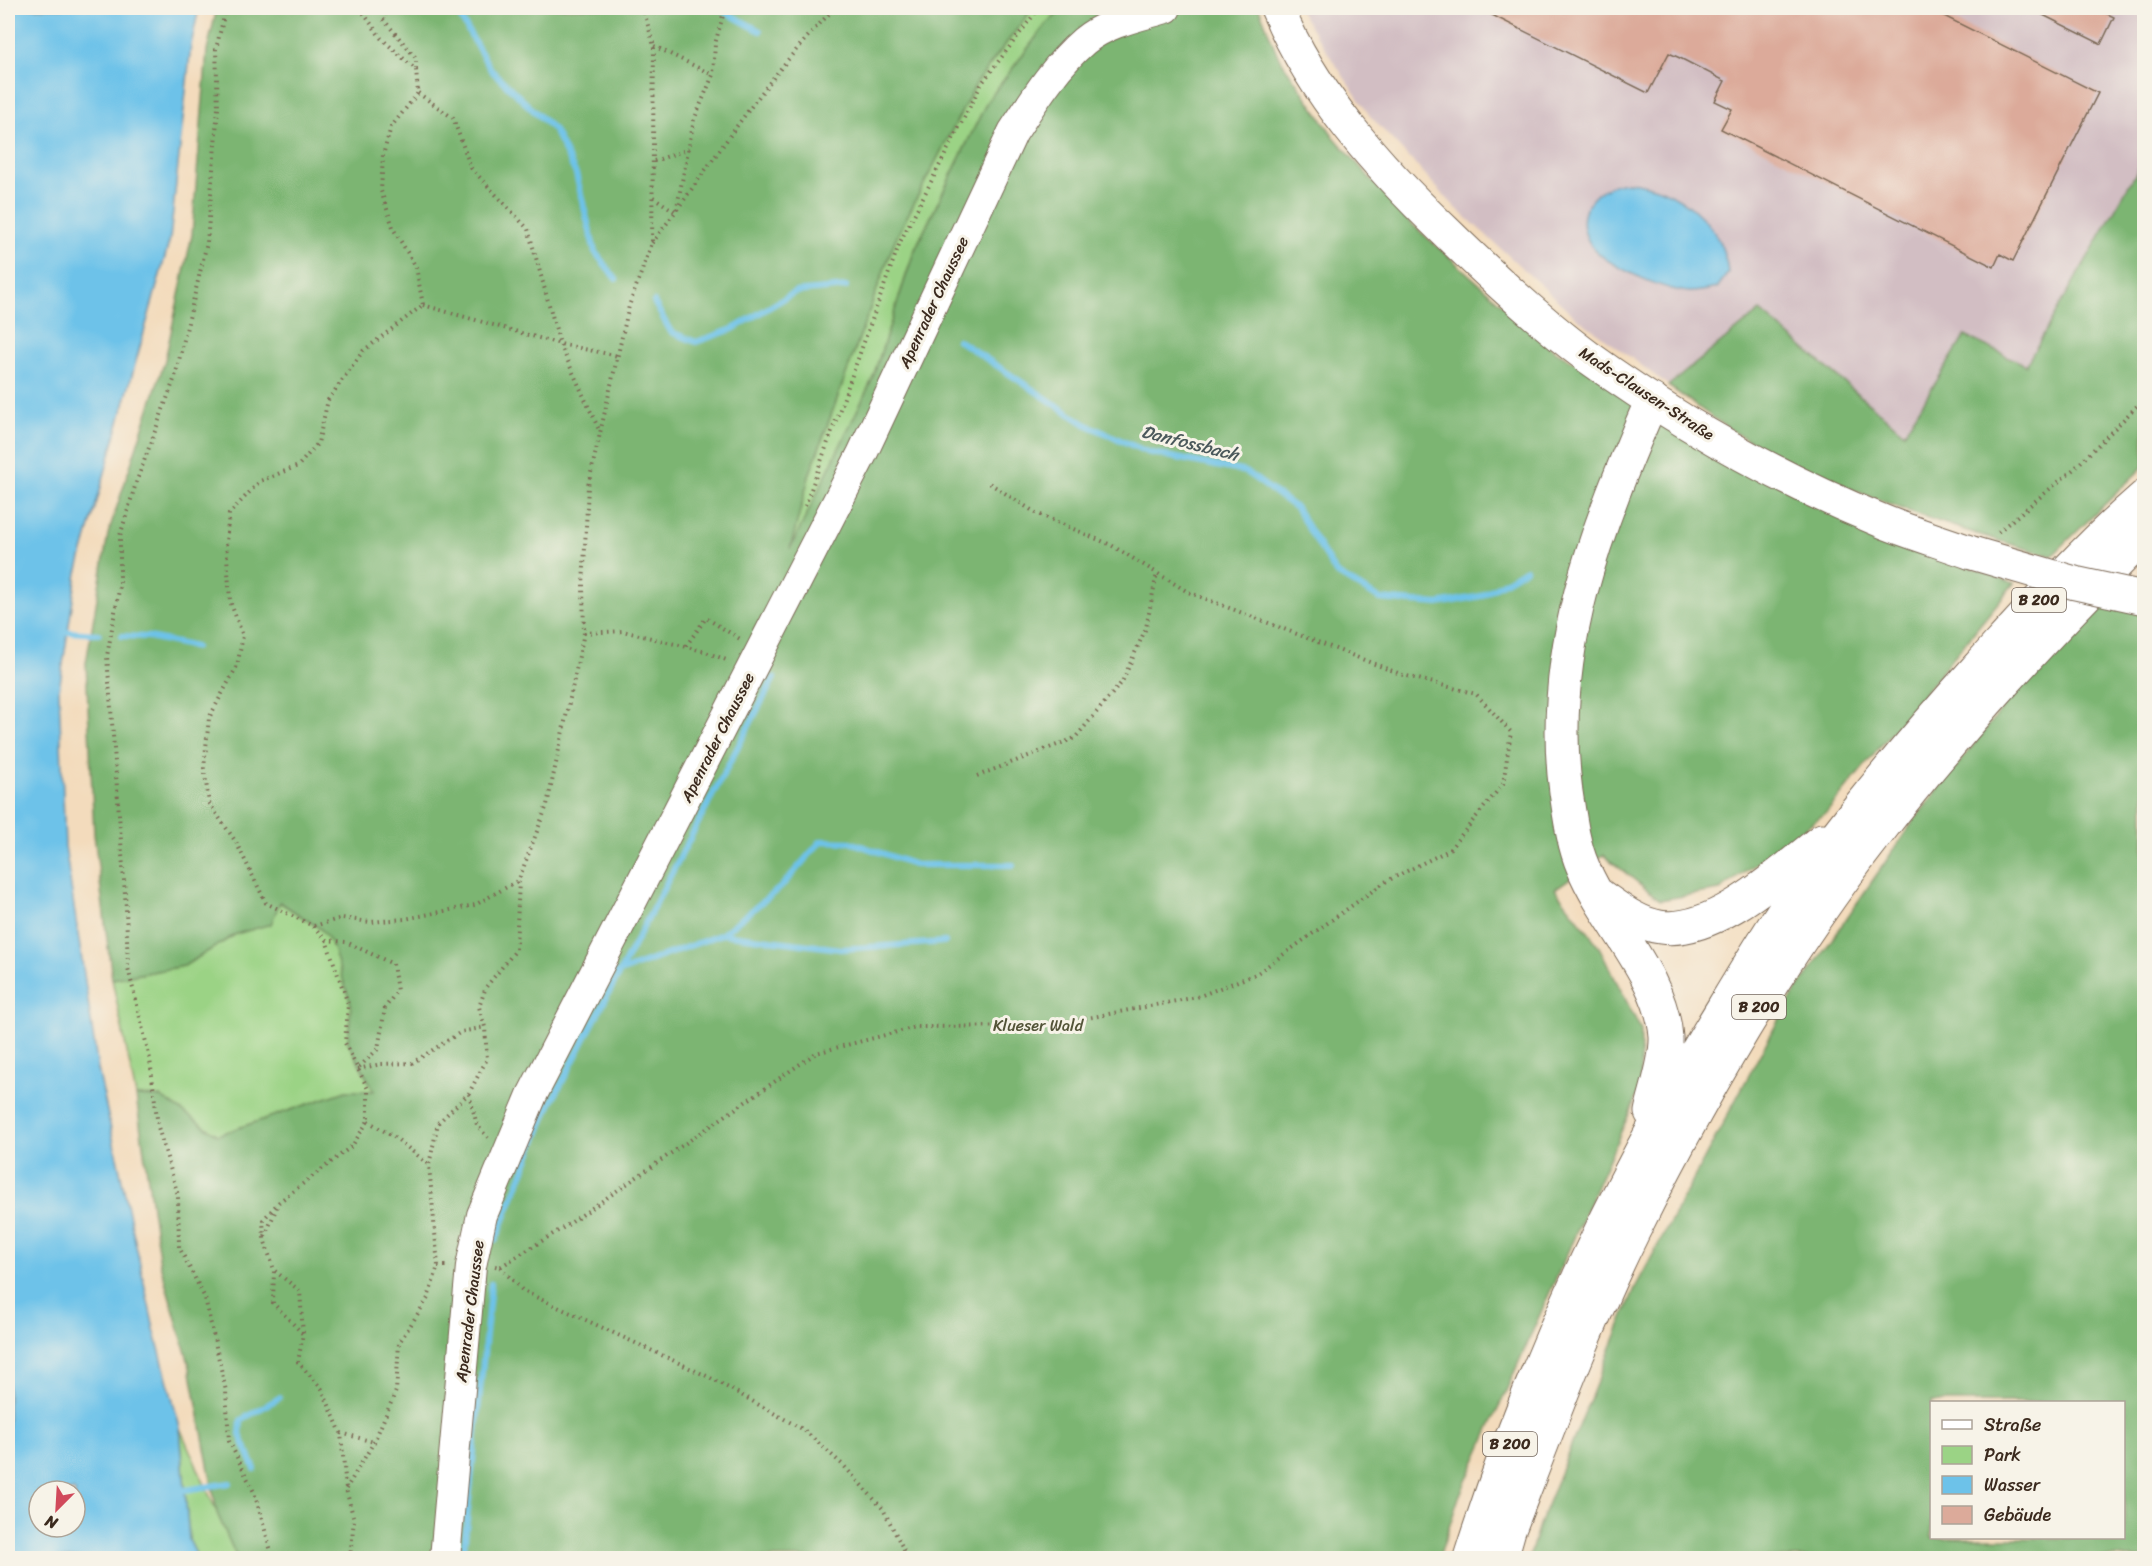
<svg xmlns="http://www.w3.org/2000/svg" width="2152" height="1566" font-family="Sriracha,sans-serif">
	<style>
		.industrial { fill: #d2bec3 }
		.green { fill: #9bd385; stroke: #6b7e52; stroke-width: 1.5 }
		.forest { fill: #7cb572; stroke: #5c7048; stroke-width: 1.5; fill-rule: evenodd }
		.water { fill: #6dc2e9; stroke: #547684; stroke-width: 1.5; fill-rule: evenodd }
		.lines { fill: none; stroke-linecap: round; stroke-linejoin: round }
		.stream { stroke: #6dc2e9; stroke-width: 6 }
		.building { fill: #dcaa9a }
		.minor-casing { stroke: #7b6855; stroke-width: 32 }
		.major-casing { stroke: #7b6855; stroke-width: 35 }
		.highway-casing { stroke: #7b6855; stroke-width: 35 }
		.path { stroke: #7b6855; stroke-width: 4; stroke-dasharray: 1.5 4.5; stroke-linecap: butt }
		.minor { stroke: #fff; stroke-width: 30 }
		.major { stroke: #fff; stroke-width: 33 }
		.highway { stroke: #fff; stroke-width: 33 }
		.major-bridge-casing { stroke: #7b6855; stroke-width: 35; stroke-linecap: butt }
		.major-bridge { stroke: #fff; stroke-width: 33 }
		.labels { text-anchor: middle; stroke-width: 6; stroke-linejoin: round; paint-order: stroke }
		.shield { fill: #f7f3e8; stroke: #73665b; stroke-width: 1.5 }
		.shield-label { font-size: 15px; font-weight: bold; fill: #3b2a1e }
		.street-label { font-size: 16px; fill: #3b2a1e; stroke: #f7f3e8 }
		.park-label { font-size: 16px; fill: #535438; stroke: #f7f3e8 }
		.water-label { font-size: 18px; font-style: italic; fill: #4a585b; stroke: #f7f3e8 }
	</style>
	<rect width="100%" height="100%" fill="#f7f3e8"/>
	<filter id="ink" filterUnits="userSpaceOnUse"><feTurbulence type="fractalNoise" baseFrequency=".0167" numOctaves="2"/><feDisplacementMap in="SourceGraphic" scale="12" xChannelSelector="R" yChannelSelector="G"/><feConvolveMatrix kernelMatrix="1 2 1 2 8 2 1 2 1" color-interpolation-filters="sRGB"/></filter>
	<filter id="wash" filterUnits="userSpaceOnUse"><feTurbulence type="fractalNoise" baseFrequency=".008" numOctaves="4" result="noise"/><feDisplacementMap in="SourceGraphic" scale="24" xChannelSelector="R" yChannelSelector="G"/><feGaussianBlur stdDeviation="1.35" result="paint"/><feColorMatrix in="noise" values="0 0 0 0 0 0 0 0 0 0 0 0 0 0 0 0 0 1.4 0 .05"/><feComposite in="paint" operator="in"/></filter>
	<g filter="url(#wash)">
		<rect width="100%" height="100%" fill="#f3dbbc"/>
		<path class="industrial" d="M 1298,8 L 2144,8 L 2144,159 L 2026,365 L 1965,336 L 1904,433 L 1760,311 L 1668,385 L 1577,318 L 1455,207 L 1370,116 Z"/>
		<path class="green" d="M 1033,8 L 1065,8 L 1047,23 L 987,102 L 914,251 L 872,380 L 788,554 L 810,473 L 895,240 L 977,82 Z
			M 279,902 L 321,929 L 332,942 L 351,1004 L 348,1042 L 374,1092 L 346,1091 L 218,1135 L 161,1097 L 136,1096 L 112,979 L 184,966 L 236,934 L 271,924 Z
			M 180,1428 L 237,1558 L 198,1558 L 189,1540 Z"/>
		<path class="forest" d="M 217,8 L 1033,8 L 977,82 L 895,240 L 810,473 L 790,549 L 872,380 L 914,252 L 987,102 L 1047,23 L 1065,8 L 1259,8 L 1278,56 L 1334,137 L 1405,218 L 1555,351 L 1861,527 L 2014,583 L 1827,812 L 1720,890 L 1660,900 L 1603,855 L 1555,889 L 1598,945 L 1641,1030 L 1640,1089 L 1459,1497 L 1439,1558 L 237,1558 L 217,1513 L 190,1367 L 160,1264 L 136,1096 L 161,1097 L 218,1135 L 346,1091 L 374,1091 L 348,1042 L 351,1004 L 331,942 L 321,929 L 280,902 L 271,924 L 236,934 L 184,966 L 112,979 L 94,834 L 86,663 L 108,534 L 165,360 L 192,235 L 207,50 Z
			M 2144,159 L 2144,466 L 2052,556 C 1945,526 1832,489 1736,433 C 1713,419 1691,401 1668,386 L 1760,311 L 1904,433 L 1965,336 L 2026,365 Z
			M 2087,601 L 2144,611 L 2144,1558 L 1529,1558 L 1539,1525 L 1635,1288 L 1786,1006 L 1915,819 ZM 1932,1402 L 2124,1402 L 2124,1538 L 1932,1538 Z"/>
		<path class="water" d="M 8,8 L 199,8 L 191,45 L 170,239 L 77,573 L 59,690 L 65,846 L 98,1069 L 154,1329 L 180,1428 L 189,1540 L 198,1558 L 8,1558 ZM 39,1491 L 75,1491 L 75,1527 L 39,1527 Z
			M 1629,182 C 1677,187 1723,222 1728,273 L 1717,288 C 1708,290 1699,292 1690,292 C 1666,291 1610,267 1594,249 C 1568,218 1593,184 1629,182 Z"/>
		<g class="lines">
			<path class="stream" d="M 455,8 L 491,70 L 554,130 L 576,174 L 595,252 L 616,279
				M 718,8 L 760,31
				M 654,302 L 671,332 L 696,342 L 733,329 L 795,292 L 846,287
				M 958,340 L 1085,424 L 1147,452 L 1246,472 L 1296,508 L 1336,573 L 1380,599 L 1438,604 L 1481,596 L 1526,569
				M 68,632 L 99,634
				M 122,636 L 149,637 L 195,647
				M 722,934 L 841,949 L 945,942
				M 617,973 L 722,934 L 781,887 L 821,841 L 850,842 L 916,865 L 1013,865
				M 496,1240 L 549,1107 L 774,678
				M 255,1469 L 240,1435 L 241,1420 L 279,1398
				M 185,1490 L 230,1483
				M 463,1558 L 491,1284"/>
		</g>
		<g id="blocks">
			<path class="building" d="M 1478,8 L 1928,8 L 2098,93 L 2013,261 L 2000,254 L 1994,267 L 1721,129 L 1732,109 L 1715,101 L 1725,81 L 1682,59 L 1669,53 L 1648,93 Z
				M 2029,8 L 2095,8 L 2114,17 L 2101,44 Z"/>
		</g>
	</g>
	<g filter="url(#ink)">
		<use href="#blocks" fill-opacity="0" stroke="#7b6855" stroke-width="1.5"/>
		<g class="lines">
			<defs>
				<path id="minor" d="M 445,1558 L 471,1266 L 482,1215 L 532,1095 L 862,454 L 1013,132 C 1034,100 1055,66 1084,41 C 1107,22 1139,16 1166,8"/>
				<path id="major" d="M 1277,8 C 1313,94 1378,167 1445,231 C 1491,276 1537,319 1588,357 C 1678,422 1779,479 1882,521 C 1911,533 1942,542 1972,553"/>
				<path id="highway" d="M 1599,895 C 1617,907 1637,924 1660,927 C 1715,935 1781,872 1822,840
					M 1651,1112 C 1656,1089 1667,1060 1666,1037 C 1662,976 1606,923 1583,867 C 1573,844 1570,818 1566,792 C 1547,651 1597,527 1652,400
					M 1470,1558 C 1531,1365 1617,1181 1723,1008 C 1762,943 1803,877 1851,817 C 1892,765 1935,715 1979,666 C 2032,608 2085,548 2144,497
					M 1501,1558 L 1509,1530 C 1548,1429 1585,1328 1633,1232 C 1702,1093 1782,956 1877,834 C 1958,728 2050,631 2144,536"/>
			</defs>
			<use href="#minor" class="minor-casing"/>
			<use href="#major" class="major-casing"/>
			<use href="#highway" class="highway-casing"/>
			<path class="path" d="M 226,8 L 216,49 L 218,108 L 207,243 L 175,377 L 136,483 L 120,536 L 120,584 L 107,656 L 126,907 L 128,968 L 150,1059 L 158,1127 L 178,1195 L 179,1247 L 205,1298 L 226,1391 L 229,1441 L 254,1492 L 273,1558
				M 360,8 L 381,38 L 416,70 L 418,93 L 391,127 L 383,155 L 381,191 L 394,230 L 416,267 L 423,305
				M 387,8 L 383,19 L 416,58 L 416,70
				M 654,46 L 713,75
				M 418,93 L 453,118 L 471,168 L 528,229 L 560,344 L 600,432
				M 654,161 L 689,149
				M 653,197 L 676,212 L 694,120 L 713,75 L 715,44 L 725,8
				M 652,243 C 712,165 765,77 835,8
				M 423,305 L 560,344 L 618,356
				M 805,506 L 900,242 L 982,83 L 1039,8
				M 1998,532 L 2075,468 L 2144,399
				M 584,633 L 623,631 L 703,651 L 729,661
				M 686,646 L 706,618 L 740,639
				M 977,776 L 1075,738 L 1122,682 L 1146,628 L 1157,573
				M 314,926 L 342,918 L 370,922 L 405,919 L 475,905 L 519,880
				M 326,940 L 346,942 L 393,964 L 397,991 L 385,1008 L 378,1049 L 357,1069
				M 358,1069 L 381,1064 L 412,1063 L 461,1032 L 485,1027
				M 469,1094 L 477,1125 L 488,1138
				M 368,1121 L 397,1139 L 429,1165
				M 265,1236 L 277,1207
				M 438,1266 L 449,1266
				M 495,1266 L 500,1267 L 566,1226 L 816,1053 L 916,1027 L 1046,1026 L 1197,997 L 1256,974 L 1385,882 L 1449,850 L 1503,784 L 1511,732 L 1476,694 L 1403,675 L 1188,592 L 1111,545 L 1036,513 L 986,481
				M 500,1267 L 523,1291 L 709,1377 L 804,1430 L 844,1466 L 883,1509 L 908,1558
				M 275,1271 L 300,1291 L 303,1334
				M 341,1433 L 374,1442
				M 346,1489 L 374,1442 L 396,1391 L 399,1343 L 428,1298 L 438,1266 L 429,1165 L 438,1123 L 469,1093 L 487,1059 L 485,1027 L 479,1007 L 486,987 L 516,950 L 519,879 L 547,805 L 584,633 L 583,586 L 588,486 L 629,306 L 652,243 L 654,46 L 643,8
				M 350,1558 L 354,1520 L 346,1489 L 341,1433 L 322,1389 L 298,1362 L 303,1334 L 273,1303 L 274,1270 L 264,1239 L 263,1220 L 279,1202 L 352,1146 L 368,1121 L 368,1089 L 345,1043 L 348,1004 L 326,940 L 313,926 L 266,903 L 236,842 L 209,803 L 204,768 L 209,718 L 237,666 L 243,636 L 230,601 L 226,542 L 229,514 L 260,481 L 298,466 L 318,443 L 328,400 L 363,351 L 423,305"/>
			<use href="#minor" class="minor"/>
			<use href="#major" class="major"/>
			<use href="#highway" class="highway"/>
			<defs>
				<path id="major-bridge" d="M 1972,553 L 2075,583 L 2144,598"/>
			</defs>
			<use href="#major-bridge" class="major-bridge-casing"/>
			<use href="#major-bridge" class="major-bridge"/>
		</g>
	</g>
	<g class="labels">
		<g class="shield">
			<rect x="2012" y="588" width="54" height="24" rx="4.5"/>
			<rect x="1732" y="995" width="54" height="24" rx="4.5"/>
			<rect x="1483" y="1432" width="54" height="24" rx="4.5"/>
		</g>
		<g class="shield-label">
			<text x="2039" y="605">B 200</text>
			<text x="1759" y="1012">B 200</text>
			<text x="1510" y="1449">B 200</text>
		</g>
		<g class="street-label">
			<text transform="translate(933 302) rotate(-65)" y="6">Apenrader Chaussee</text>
			<text transform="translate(1647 393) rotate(33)" y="6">Mads-Clausen-Straße</text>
			<text transform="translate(717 737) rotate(-63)" y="6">Apenrader Chaussee</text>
			<text transform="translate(469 1311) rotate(-83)" y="6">Apenrader Chaussee</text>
		</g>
		<g class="park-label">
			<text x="1038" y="1031">Klueser Wald</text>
		</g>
		<g class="water-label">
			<text transform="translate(1190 443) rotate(14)" y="6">Danfossbach</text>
		</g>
	</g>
	<rect width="2152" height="1566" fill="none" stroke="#f7f3e8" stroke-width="30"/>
	<rect x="1930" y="1401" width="195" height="138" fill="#f7f3e8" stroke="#aca397" stroke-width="1.5"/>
	<rect x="1942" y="1420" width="30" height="9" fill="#ffffff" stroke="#aca397" stroke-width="1.5"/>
	<text x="1984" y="1431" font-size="18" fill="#3b2a1e">Straße</text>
	<rect x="1942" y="1446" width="30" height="18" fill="#9bd385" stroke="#aca397" stroke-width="1.5"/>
	<text x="1984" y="1461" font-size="18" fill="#3b2a1e">Park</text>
	<rect x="1942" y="1476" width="30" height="18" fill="#6dc2e9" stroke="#aca397" stroke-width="1.5"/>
	<text x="1984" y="1491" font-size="18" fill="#3b2a1e">Wasser</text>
	<rect x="1942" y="1506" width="30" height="18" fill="#dcaa9a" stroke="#aca397" stroke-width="1.5"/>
	<text x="1984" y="1521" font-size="18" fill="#3b2a1e">Gebäude</text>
	<g transform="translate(57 1509) rotate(204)"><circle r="28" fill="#f7f3e8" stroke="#aca397" stroke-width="1.5"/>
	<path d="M0-4.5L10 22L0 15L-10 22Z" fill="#d1495b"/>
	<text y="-9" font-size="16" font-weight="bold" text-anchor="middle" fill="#3b2a1e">N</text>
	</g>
</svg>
